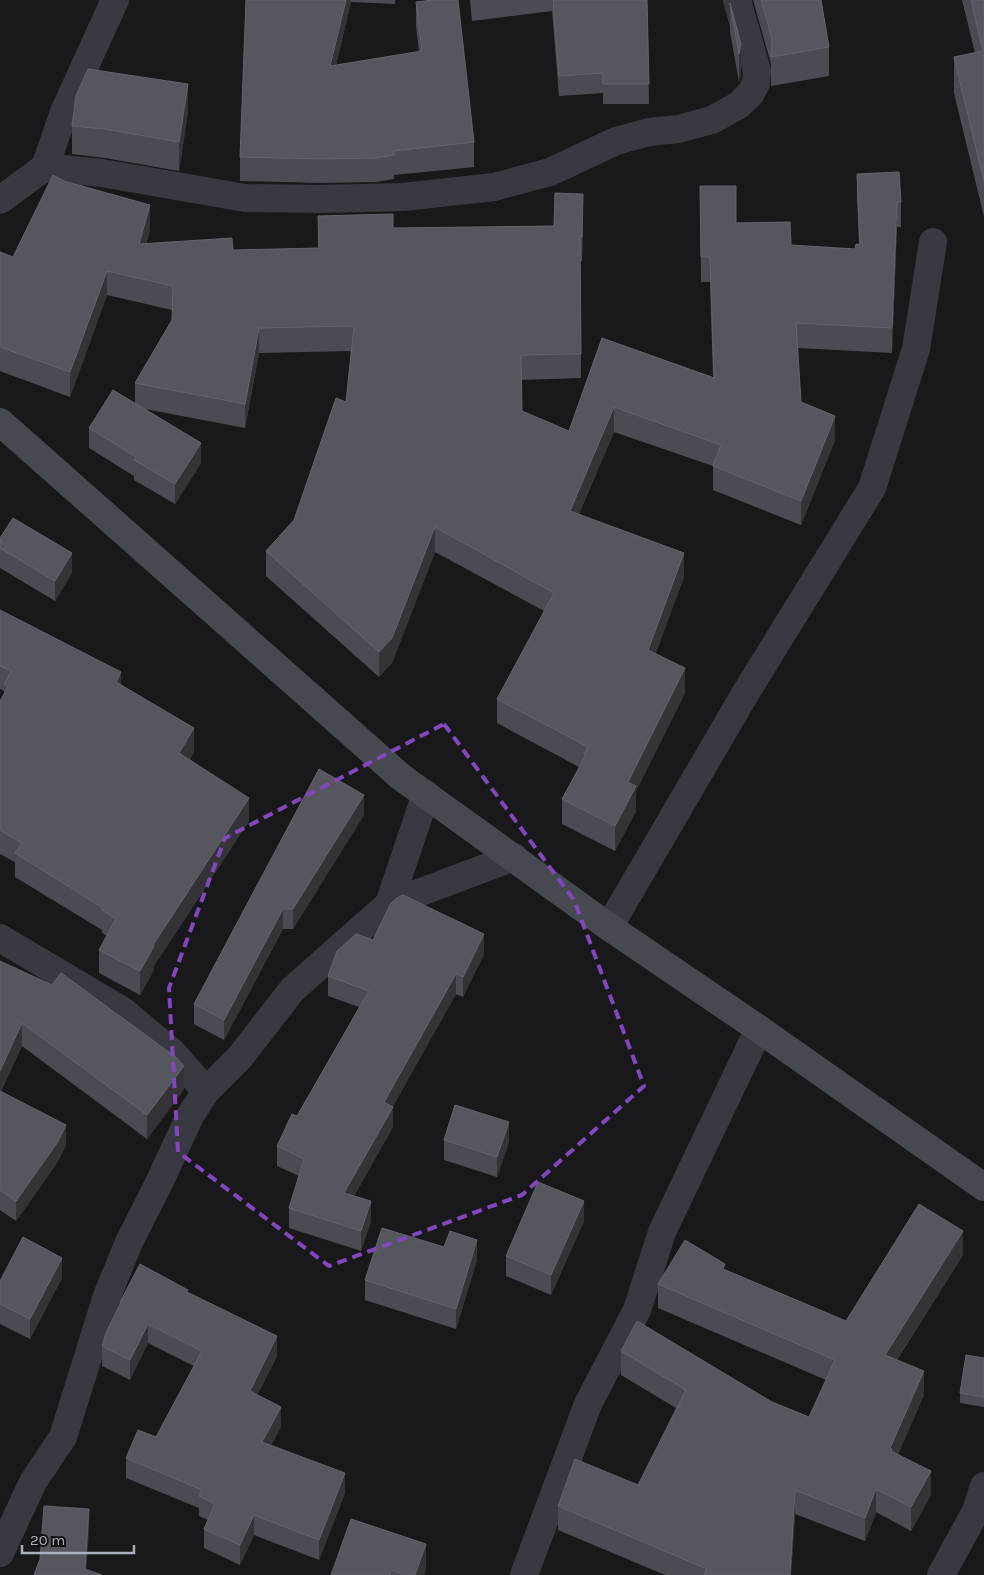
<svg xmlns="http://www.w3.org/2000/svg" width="984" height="1575" font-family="Karla,sans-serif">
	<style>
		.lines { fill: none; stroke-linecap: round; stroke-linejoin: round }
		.minor { stroke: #393a41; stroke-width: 28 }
		.secondary { stroke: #474951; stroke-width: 28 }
		.wall { fill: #4b4b53 }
		.shaded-wall { fill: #333338 }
		.building { fill: #55565e; stroke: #63646d }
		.marked { fill: none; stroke: #8446be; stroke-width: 4; stroke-dasharray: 10 6; stroke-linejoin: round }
	</style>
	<rect width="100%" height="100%" fill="#19191b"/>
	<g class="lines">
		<path class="minor" d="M 45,167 L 64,112 L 115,0
			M 0,200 L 45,167 L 102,173 L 245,198 L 320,199 L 403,197 L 494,187 L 550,172 L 616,141 L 649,132 L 678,129 L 712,120 L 739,105 L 751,93 L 756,83 L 757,71 L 737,0
			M 389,904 L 426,794
			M 609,927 L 745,694 L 872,488 L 916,349 L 933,242
			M 0,938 L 123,1011 L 173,1053 L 206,1091
			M 0,1553 L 33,1482 L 63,1437 L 107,1296 L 129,1242 L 159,1183 L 190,1116 L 206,1091 L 240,1057 L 292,990 L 389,904 L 514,857
			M 524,1575 L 588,1404 L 637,1310 L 662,1232 L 759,1029
			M 941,1575 L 976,1511 L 984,1486"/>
		<path class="secondary" d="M 0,422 L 401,777 L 609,927 L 759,1029 L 984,1187"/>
	</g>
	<path class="wall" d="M 246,0 L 395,0 L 395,4 L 351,2 L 336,65 L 419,52 L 416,26 L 416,2 L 474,142 L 474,167 L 394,175 L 394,179 L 376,182 L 320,183 L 240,181 L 240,157 Z
		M 470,0 L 647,0 L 649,104 L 603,104 L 603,93 L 559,96 L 552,11 L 472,21 Z
		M 753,0 L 821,0 L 829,47 L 829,76 L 771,86 L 771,64 Z
		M 962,0 L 984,0 L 984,217 L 954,93 L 954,57 L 975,53 Z
		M 730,3 L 741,44 L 741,73 L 739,82 L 730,32 Z
		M 188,112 L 179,171 L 105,158 L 72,154 L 72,126 Z
		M 857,174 L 901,202 L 901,227 L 897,227 L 892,353 L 798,348 L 801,402 L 835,440 L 801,525 L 713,490 L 713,466 L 614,432 L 579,514 L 684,577 L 655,654 L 685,693 L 636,791 L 636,811 L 615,851 L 562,824 L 562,799 L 579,767 L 497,723 L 497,699 L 544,611 L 435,552 L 392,663 L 379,677 L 266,576 L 266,551 L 294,520 L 346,402 L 351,351 L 259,353 L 245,428 L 145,409 L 201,463 L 175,504 L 134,480 L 134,476 L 89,448 L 89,428 L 135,403 L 135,383 L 172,320 L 172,310 L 107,295 L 70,397 L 0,371 L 0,252 L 13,257 L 150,230 L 146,244 L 233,250 L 318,248 L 318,216 L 393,228 L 554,226 L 583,219 L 582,261 L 580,261 L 581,378 L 521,380 L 522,411 L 569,431 L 602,338 L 713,377 L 710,282 L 701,282 L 700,186 L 736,223 L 791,245 L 855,249 L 859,245 L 857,198 Z
		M 0,538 L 72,573 L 55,601 L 0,568 Z
		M 0,610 L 121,685 L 194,752 L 190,759 L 249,821 L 154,966 L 154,970 L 140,995 L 99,973 L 99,950 L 107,936 L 102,933 L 102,930 L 15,877 L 15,862 L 0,854 L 0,701 L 4,694 L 4,691 L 0,689 Z
		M 364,815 L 293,929 L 283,929 L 224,1040 L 194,1024 L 194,1004 Z
		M 373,940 L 484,954 L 463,997 L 456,994 L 393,1106 L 393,1127 L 354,1196 L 371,1221 L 361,1251 L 289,1228 L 289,1208 L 299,1176 L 277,1166 L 277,1146 L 297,1116 L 359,1007 L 328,996 L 328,976 Z
		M 0,961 L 184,1089 L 147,1139 L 22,1046 L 1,1091 L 66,1145 L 57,1163 L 16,1221 L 0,1210 Z
		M 444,1140 L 509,1142 L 497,1177 L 444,1160 Z
		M 584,1221 L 551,1295 L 506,1276 L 506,1256 Z
		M 444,1247 L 477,1260 L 456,1329 L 365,1300 L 365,1280 Z
		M 963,1255 L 897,1360 L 924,1395 L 898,1454 L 931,1495 L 911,1531 L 876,1512 L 865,1541 L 795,1514 L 791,1575 L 665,1575 L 558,1530 L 558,1506 L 638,1485 L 676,1408 L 621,1375 L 621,1351 L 772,1402 L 809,1417 L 826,1380 L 658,1308 L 658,1284 L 725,1270 L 846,1321 Z
		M 62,1278 L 30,1339 L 0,1324 L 0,1281 Z
		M 188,1293 L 277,1356 L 257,1395 L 281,1427 L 271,1445 L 345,1493 L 319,1560 L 254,1535 L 240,1565 L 204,1548 L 204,1529 L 208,1520 L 199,1516 L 199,1508 L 126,1478 L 126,1458 L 156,1437 L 194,1366 L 148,1343 L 130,1380 L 102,1366 L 102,1346 L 120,1305 L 120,1302 Z
		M 984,1358 L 984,1407 L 960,1403 L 960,1393 Z
		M 426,1568 L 424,1575 L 331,1575 Z"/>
	<path class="shaded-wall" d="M 346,0 L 351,0 L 351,2 L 330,90 L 330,66 Z
		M 741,44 L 741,73 L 739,82 L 739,54 Z
		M 188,84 L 188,112 L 179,171 L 179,142 Z
		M 583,194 L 583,219 L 582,261 L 582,237 Z
		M 897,202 L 897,227 L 892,353 L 892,328 Z
		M 150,205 L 150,230 L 139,269 L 139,244 Z
		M 107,271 L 107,295 L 70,397 L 70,372 Z
		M 259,328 L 259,353 L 245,428 L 245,404 Z
		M 614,407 L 614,432 L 570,535 L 570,511 Z
		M 835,416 L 835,440 L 801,525 L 801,501 Z
		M 201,443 L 201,463 L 175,504 L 175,484 Z
		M 435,527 L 435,552 L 392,663 L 379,677 L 379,652 Z
		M 72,553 L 72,573 L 55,601 L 55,581 Z
		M 684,553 L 684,577 L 648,675 L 648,650 Z
		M 685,668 L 685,693 L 636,791 L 636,811 L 615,851 L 615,826 L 628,782 Z
		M 121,672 L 121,696 L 116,682 Z
		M 194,728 L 194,752 L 179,776 L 179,753 Z
		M 364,795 L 364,815 L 293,929 L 293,909 Z
		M 249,798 L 249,821 L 154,966 L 154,970 L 140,995 L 140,971 L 153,945 Z
		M 283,909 L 283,929 L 224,1040 L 224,1020 Z
		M 484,934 L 484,954 L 463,997 L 463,977 Z
		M 456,974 L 456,994 L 384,1122 L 384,1102 Z
		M 22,1023 L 22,1046 L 0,1094 L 0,1071 Z
		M 184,1066 L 184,1089 L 147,1139 L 147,1115 Z
		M 393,1107 L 393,1127 L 344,1213 L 344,1193 Z
		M 509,1122 L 509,1142 L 497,1177 L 497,1157 Z
		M 66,1125 L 66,1145 L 57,1163 L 16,1221 L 16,1201 Z
		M 371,1201 L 371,1221 L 361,1251 L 361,1231 Z
		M 584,1201 L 584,1221 L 551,1295 L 551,1275 Z
		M 963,1231 L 963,1255 L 885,1378 L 885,1355 Z
		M 477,1240 L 477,1260 L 456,1329 L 456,1309 Z
		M 62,1258 L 62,1278 L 30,1339 L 30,1319 Z
		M 148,1324 L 148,1343 L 130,1380 L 130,1360 Z
		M 277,1336 L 277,1356 L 250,1410 L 250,1391 Z
		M 924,1371 L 924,1395 L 892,1469 L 890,1448 Z
		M 281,1407 L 281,1427 L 262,1461 L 262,1442 Z
		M 931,1471 L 931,1495 L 911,1531 L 911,1507 Z
		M 345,1473 L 345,1493 L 319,1560 L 319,1540 Z
		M 876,1489 L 876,1512 L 865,1541 L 865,1518 Z
		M 795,1490 L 795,1514 L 791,1575 L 790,1575 Z
		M 89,1509 L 89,1533 L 86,1575 L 85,1575 Z
		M 254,1515 L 254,1535 L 240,1565 L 240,1545 Z
		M 426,1544 L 426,1568 L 424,1575 L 415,1575 Z"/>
	<path class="building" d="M 246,0 L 346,0 L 330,66 L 422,51 L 416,2 L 432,0 L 458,0 L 474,142 L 394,151 L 394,155 L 376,158 L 320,159 L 240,157 Z
		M 553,0 L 647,0 L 649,84 L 603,84 L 603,73 L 559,76 Z
		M 761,0 L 821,0 L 829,47 L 771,57 L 772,38 Z
		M 971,0 L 984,0 L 984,181 L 954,57 L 983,51 Z
		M 730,3 L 741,44 L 739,54 Z
		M 88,69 L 188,84 L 179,142 L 105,129 L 72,126 L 76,96 Z
		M 899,172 L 901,202 L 897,202 L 892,328 L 796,323 L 801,402 L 835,416 L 801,501 L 713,466 L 721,445 L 614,407 L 570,511 L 684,553 L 648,650 L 685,668 L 628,782 L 636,786 L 615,826 L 562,799 L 586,755 L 584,754 L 588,747 L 497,699 L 554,593 L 435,527 L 392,638 L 379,652 L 266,551 L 294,520 L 336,398 L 346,402 L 354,326 L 259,328 L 245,404 L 135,383 L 172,320 L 173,286 L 107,271 L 70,372 L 0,347 L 0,252 L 13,257 L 53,175 L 64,181 L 150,205 L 139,244 L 232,238 L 233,250 L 319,248 L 318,216 L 393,214 L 393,228 L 554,226 L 555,193 L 583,194 L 582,237 L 580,236 L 581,354 L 521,355 L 522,411 L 569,431 L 602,338 L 714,378 L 710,257 L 701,257 L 700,186 L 736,186 L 736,223 L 790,222 L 791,245 L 855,249 L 856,244 L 860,245 L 857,174 Z
		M 113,390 L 201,443 L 175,484 L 134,460 L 136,457 L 89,428 Z
		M 13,518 L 72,553 L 55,581 L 0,548 L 0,538 Z
		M 0,610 L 121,672 L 116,682 L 194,728 L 179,753 L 249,798 L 153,945 L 154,946 L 140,971 L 99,950 L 116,919 L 102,910 L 103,908 L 15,853 L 22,843 L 0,830 L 0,701 L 8,687 L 4,684 L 11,671 L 0,666 Z
		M 319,769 L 364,795 L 293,909 L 283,909 L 224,1020 L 194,1004 Z
		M 403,895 L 484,934 L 463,977 L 456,974 L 384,1102 L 393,1107 L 344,1193 L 371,1201 L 361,1231 L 289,1208 L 304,1159 L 277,1146 L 292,1114 L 297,1116 L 369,991 L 328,976 L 337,951 L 356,934 L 373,940 L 391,903 L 397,898 Z
		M 0,961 L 52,985 L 61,973 L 177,1058 L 184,1066 L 147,1115 L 22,1023 L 0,1071 Z
		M 0,1091 L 66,1125 L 57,1143 L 16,1201 L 0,1190 Z
		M 455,1105 L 509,1122 L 497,1157 L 444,1140 Z
		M 538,1182 L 584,1201 L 551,1275 L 506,1256 Z
		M 919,1204 L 963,1231 L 885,1355 L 924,1371 L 890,1448 L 892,1449 L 891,1451 L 931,1471 L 911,1507 L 876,1489 L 865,1518 L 795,1490 L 790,1575 L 704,1575 L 707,1569 L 558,1506 L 575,1459 L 638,1485 L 686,1390 L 621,1351 L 637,1321 L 772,1402 L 809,1417 L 835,1360 L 658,1284 L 685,1240 L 725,1264 L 723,1269 L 846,1321 Z
		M 382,1228 L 444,1247 L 450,1231 L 477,1240 L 456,1309 L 365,1280 Z
		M 23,1237 L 62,1258 L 30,1319 L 0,1304 L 0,1281 Z
		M 140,1264 L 188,1290 L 187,1292 L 277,1336 L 250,1391 L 281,1407 L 262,1442 L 345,1473 L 319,1540 L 254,1515 L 240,1545 L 204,1529 L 215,1504 L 199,1496 L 202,1490 L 126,1458 L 138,1430 L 156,1437 L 202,1351 L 148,1324 L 130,1360 L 102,1346 L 106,1333 L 121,1302 L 120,1302 Z
		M 966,1355 L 984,1358 L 984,1397 L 960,1393 Z
		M 44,1506 L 89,1509 L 85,1569 L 102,1575 L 34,1575 L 40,1559 Z
		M 351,1519 L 426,1544 L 415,1575 L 405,1575 L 391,1570 L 390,1575 L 331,1575 Z"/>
	<path class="marked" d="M 444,724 L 574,900 L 644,1086 L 522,1195 L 329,1266 L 178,1152 L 169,988 L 225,838 Z"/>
	<path d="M22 1545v8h112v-8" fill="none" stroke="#aaafbc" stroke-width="2.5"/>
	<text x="30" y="1545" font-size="15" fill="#aaafbc" stroke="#131316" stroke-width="4" paint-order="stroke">20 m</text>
</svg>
